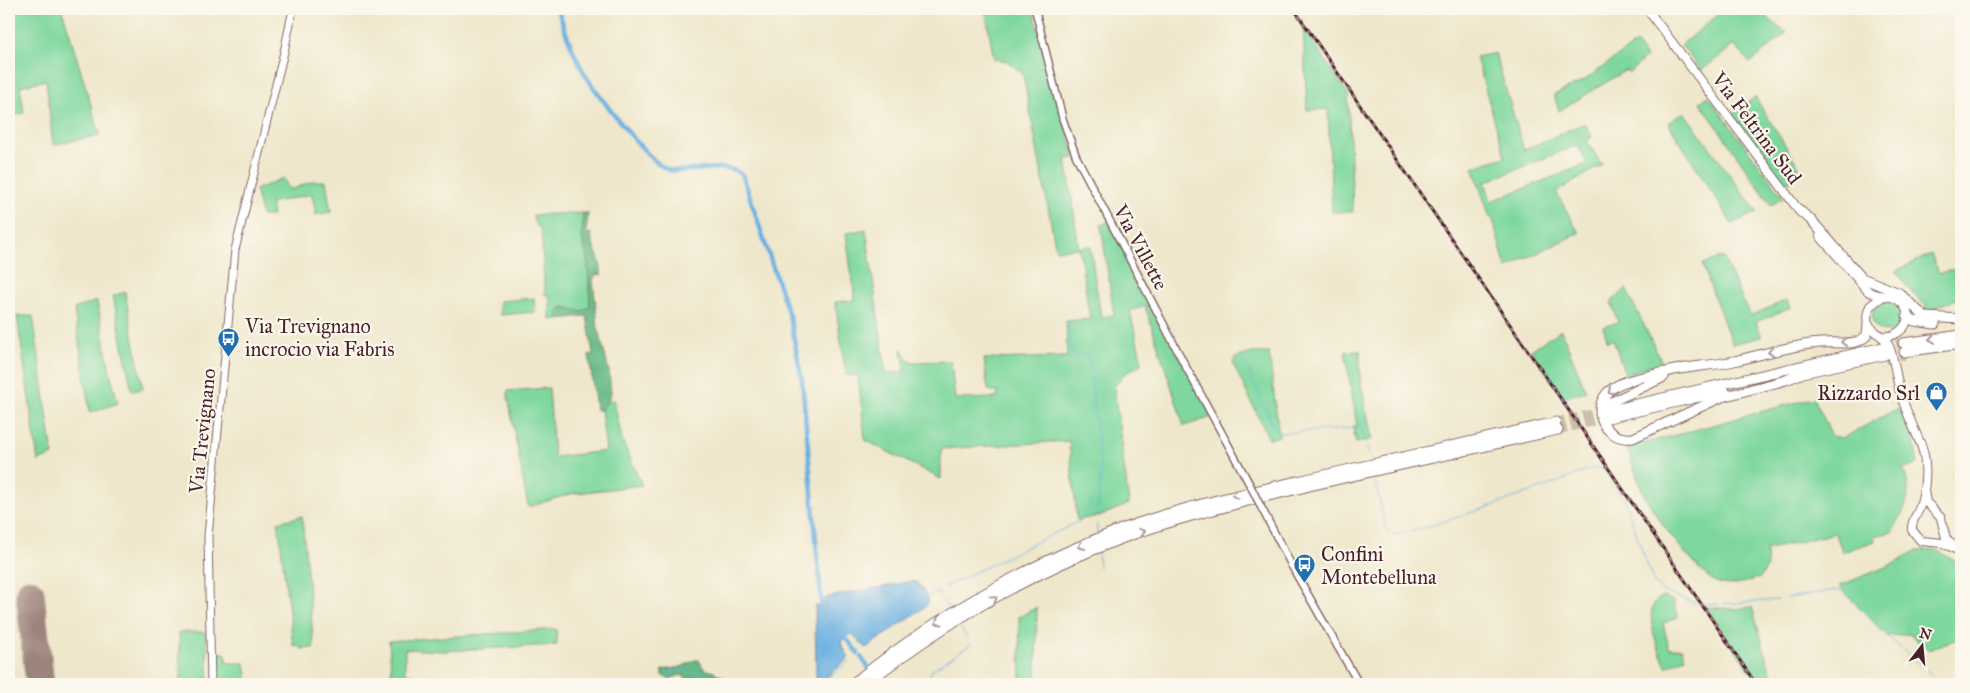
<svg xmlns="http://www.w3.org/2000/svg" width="1970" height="693" font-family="'IM FELL Great Primer',serif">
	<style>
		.green { fill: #7dd79e; stroke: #647b64; fill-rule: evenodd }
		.forest { fill: #66b885; stroke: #586c58 }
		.water { fill: #6bb0e1; stroke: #5a6886 }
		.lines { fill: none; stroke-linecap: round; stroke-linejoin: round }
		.stream { stroke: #6bb0e1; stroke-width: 1 }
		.canal { stroke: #6bb0e1; stroke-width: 4.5 }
		.runway { stroke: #9c837b; stroke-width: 29 }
		.motorway-tunnel { stroke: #cebfab; stroke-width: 9; stroke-dasharray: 9 4.5; stroke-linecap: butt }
		.tertiary-casing { stroke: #846563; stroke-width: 9 }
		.secondary-casing { stroke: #846563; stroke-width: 9 }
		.primary-casing { stroke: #846563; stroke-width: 10 }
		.motorway-casing { stroke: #846563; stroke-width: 11 }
		.tertiary { stroke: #fff; stroke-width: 6 }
		.secondary { stroke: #fff; stroke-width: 7 }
		.primary { stroke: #fff; stroke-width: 8 }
		.motorway { stroke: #fff; stroke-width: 9 }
		.rail-casing { stroke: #4a1f2b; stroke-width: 3 }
		.rail { stroke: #fbf7ec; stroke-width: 1; stroke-dasharray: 4; stroke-linecap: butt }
		.tertiary-bridge-casing { stroke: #846563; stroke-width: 9; stroke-linecap: butt }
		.tertiary-bridge { stroke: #fff; stroke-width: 6 }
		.oneway { stroke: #ae9aa0 }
		.labels { text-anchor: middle; stroke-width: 4.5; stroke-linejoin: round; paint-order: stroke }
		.street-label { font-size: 20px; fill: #4a1f2b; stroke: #fbf7ec }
		.poi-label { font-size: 20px; fill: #4a1f2b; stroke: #fbf7ec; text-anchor: start }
	</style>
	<rect width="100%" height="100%" fill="#fbf7ec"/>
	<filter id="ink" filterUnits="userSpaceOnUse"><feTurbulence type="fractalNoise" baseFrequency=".02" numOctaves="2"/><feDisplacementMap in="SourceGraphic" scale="10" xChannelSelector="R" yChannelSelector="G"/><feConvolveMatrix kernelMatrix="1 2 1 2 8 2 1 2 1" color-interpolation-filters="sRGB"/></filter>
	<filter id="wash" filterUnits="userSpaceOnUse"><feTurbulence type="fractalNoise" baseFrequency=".0096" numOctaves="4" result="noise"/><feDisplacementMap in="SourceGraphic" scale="20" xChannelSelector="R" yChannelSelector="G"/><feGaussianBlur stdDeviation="1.12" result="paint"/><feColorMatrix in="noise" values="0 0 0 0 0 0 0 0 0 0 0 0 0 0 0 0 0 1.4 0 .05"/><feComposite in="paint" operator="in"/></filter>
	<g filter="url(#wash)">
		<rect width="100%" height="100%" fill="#efe7cb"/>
		<path class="green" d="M 9,9 L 62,9 L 100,135 L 53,145 L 46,80 L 20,86 L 24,113 L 9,116 Z
			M 985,9 L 1033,9 L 1075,158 L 1066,159 L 1079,248 L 1090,246 L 1101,317 L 1114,315 L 1101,225 L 1108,222 L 1212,417 L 1184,426 L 1145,306 L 1130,311 L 1142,362 L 1139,366 L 1125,373 L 1114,387 L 1129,504 L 1100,516 L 1077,520 L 1069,441 L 941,449 L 941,479 L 865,440 L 858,375 L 846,375 L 835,302 L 855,300 L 846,233 L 866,229 L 886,374 L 905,371 L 902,349 L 910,362 L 951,361 L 955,399 L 997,398 L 998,392 L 988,390 L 984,359 L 1067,357 L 1066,321 L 1090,319 L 1079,248 L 1056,250 L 1023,74 L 1007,61 L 994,59 Z
			M 1725,9 L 1757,9 L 1786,33 L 1750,63 L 1734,45 L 1701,71 L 1681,45 Z
			M 1303,27 L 1348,94 L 1353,212 L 1332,212 L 1328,109 L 1307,110 Z
			M 1636,43 L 1646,57 L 1629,73 L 1626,70 L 1559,111 L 1554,95 L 1585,80 Z
			M 1495,53 L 1524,150 L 1585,123 L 1592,137 L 1587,141 L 1602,165 L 1556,192 L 1579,233 L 1506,268 L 1492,217 L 1490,218 L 1473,167 L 1505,157 L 1476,57 ZM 1578,145 L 1587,164 L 1491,201 L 1485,182 Z
			M 1708,96 L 1784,198 L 1771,205 L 1700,102 Z
			M 1755,97 L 1802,172 L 1784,185 L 1732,114 Z
			M 1684,112 L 1757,212 L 1732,224 L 1668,123 Z
			M 283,178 L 290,190 L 313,181 L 326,181 L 331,212 L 316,215 L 312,194 L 271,203 L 273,216 L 262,216 L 255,190 Z
			M 583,213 L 582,236 L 588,264 L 590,306 L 582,312 L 564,307 L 559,310 L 557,319 L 550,320 L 550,295 L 545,295 L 541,230 L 534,222 L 533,215 Z
			M 1931,254 L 1939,273 L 1961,268 L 1961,297 L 1930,310 L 1912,293 L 1896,271 Z
			M 1723,257 L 1750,316 L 1787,300 L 1790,308 L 1756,322 L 1762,337 L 1732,344 L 1702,264 Z
			M 1626,289 L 1662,362 L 1625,374 L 1613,339 L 1608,342 L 1603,327 L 1618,322 L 1611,302 Z
			M 125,292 L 143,389 L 132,391 L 113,296 Z
			M 534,298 L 535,312 L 500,315 L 499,301 Z
			M 97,301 L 110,372 L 118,403 L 90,413 L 74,309 Z
			M1872 317a15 15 0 1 1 30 0a15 15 0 1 1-30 0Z
			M 17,316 L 33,316 L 53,455 L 38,461 Z
			M 1561,330 L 1586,391 L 1563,398 L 1531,350 Z
			M 1360,351 L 1360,378 L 1372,439 L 1356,443 L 1353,426 L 1357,426 L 1345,352 Z
			M 1252,353 L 1269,353 L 1279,436 L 1269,439 L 1233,364 L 1235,358 Z
			M 549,388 L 554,457 L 606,451 L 601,410 L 608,401 L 614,400 L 622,440 L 642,485 L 570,494 L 528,507 L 507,391 Z
			M 1814,398 L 1832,436 L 1843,438 L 1898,408 L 1913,437 L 1918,463 L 1903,469 C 1914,493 1905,511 1892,532 L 1874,536 L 1875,541 L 1843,552 L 1835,533 L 1766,550 L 1767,567 L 1760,578 C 1747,581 1731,588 1718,583 C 1698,575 1653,514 1644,494 C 1637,479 1632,462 1627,447 C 1690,433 1751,413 1814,398 Z
			M 302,516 L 314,648 L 301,649 L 301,646 L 293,645 L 278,522 Z
			M 1937,550 L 1956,562 L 1961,569 L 1961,638 L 1929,650 L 1909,634 L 1887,636 L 1839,586 L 1895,563 L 1915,551 Z
			M 1663,596 L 1673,601 L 1678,618 L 1663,623 L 1669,648 L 1682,648 L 1686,657 L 1666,667 C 1660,651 1638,608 1663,596 Z
			M 1037,607 L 1036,684 L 1021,684 L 1019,617 Z
			M 1706,607 L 1733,609 L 1752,607 L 1774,684 L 1759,684 Z
			M 556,629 L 557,645 L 443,651 L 405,649 L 405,672 L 418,677 L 419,684 L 392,684 L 389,641 Z
			M 179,632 L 206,632 L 209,684 L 181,684 Z
			M 217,651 L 226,654 L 227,663 L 245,663 L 248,684 L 217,684 Z"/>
		<path class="forest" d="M 583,213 L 588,213 L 586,234 L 591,233 C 591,248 603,259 601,275 L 596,274 L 593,280 L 598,328 L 609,371 L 611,393 L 608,401 L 601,410 L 596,410 L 589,355 L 593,354 L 587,316 L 557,319 L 559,310 L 564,307 L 582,312 L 590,306 L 588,264 L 582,236 Z
			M 695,660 L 699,660 L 704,669 L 714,672 L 736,684 L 720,684 L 692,678 L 689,680 L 681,675 L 669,679 L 663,676 L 662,670 L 681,667 Z"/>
		<path class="water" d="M 913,581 C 921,583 925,594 929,601 L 926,606 L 866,648 L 852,634 L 842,640 L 841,643 L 849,658 L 820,683 L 816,679 L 815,606 L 820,606 L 836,630 L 839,627 L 825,609 L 825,599 L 828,597 Z"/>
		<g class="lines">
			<path class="stream" d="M 1069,324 L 1071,352 L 1076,355 L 1087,356 L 1089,359 L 1101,472 L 1097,517
				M 1245,362 L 1274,429 L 1281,433 L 1360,428 L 1363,430 L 1370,460
				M 1374,476 L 1387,533 L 1398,535 C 1454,520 1509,500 1563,480 C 1574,476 1593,465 1603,469 L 1624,499 L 1654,583 L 1664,592 L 1697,604
				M 1097,524 L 1097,534
				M 1098,553 L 1099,567
				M 945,587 L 1082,520 L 1091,503
				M 938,592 L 940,596
				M 927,598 L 938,591
				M 1788,598 L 1836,590 L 1844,591 L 1887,636 L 1934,677
				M 943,600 L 950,610
				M 1703,604 L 1718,604
				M 1724,604 L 1778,600
				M 958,624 L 967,638
				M 847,641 L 854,652
				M 669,684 L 672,670 L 699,673 L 730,684
				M 802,684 L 804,683
				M 821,684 L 850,661
				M 931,684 L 930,675 L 932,670 L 970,645 L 970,643"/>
			<path class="canal" d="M 558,9 C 564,29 572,50 582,69 C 593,89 650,165 669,170 C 691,175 727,159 743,176 L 790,319 L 802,379 L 822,608 L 858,653
				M 861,657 L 870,670
				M 875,676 L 882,684"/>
			<path class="runway" d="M 30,593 L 40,684"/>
		</g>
	</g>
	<g filter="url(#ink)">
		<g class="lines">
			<path class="motorway-tunnel" d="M 1883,347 L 1903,343
				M 1886,359 L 1905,355
				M 1556,422 L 1606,411
				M 1558,430 L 1608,418"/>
			<defs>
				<path id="tertiary" d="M 1035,9 L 1063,120 L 1076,156 L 1187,369 L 1251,487
					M 1261,507 L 1295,572 L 1359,684"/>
				<path id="secondary" d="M 211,684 L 208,536 L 235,250 L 284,52 L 293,9"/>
				<path id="primary" d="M 1647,9 L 1801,213
					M 1820,236 L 1868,291 C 1879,299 1893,293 1902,303 C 1917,319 1900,339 1881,336
					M 1882,297 L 1870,306 C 1859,332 1883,330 1889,346 C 1895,361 1896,379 1901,395 C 1906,412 1914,428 1921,445 C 1928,462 1926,492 1919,509 C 1916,517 1911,521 1912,530 L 1921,541 L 1943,543 L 1957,550
					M 1924,491 L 1926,502 L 1941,518 L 1946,538 L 1961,553"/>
				<path id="motorway" d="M 1798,209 L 1812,221 L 1862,278 L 1899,293 L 1925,317 L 1961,319
					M 1907,315 L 1914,321 L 1935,324
					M 1903,343 L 1961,335
					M 1904,352 L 1961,344
					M 1803,373 L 1786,380 L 1722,397 L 1633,438 C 1607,442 1588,411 1609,391 C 1622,379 1649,376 1666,372 C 1688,366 1712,366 1734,361 C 1762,355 1791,345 1820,343 C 1835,341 1856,348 1867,335 L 1868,324
					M 1798,374 L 1885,355
					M 1605,405 L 1664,377
					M 1607,411 L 1883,347
					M 1608,418 L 1725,391
					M 852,684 C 932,619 1022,567 1119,530 C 1188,504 1260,490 1333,473 C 1407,456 1481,439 1556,422
					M 866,684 C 942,624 1027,575 1118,540 C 1182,516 1248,501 1314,485 C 1395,466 1476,448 1558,430"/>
			</defs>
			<use href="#tertiary" class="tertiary-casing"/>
			<use href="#secondary" class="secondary-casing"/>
			<use href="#primary" class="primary-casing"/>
			<use href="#motorway" class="motorway-casing"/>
			<use href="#tertiary" class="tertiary"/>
			<use href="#secondary" class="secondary"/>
			<use href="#primary" class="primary"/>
			<use href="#motorway" class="motorway"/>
			<defs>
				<path id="rail" d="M 1294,9 L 1756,684"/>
			</defs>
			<use href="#rail" class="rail-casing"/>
			<use href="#rail" class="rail"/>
			<defs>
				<path id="tertiary-bridge" d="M 1251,487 L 1261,507"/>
			</defs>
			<use href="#tertiary-bridge" class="tertiary-bridge-casing"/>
			<use href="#tertiary-bridge" class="tertiary-bridge"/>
		</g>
		<defs><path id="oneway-chevron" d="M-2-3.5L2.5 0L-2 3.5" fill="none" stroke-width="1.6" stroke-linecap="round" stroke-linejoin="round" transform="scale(1.25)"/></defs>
		<g class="oneway">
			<use href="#oneway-chevron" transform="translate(1932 339) rotate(172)"/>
			<use href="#oneway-chevron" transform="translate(1844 342) rotate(179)"/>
			<use href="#oneway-chevron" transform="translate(1771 352) rotate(167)"/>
			<use href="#oneway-chevron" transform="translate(1611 391) rotate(139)"/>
			<use href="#oneway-chevron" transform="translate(1235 495) rotate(166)"/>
			<use href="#oneway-chevron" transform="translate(1142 532) rotate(-19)"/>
			<use href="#oneway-chevron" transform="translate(1081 546) rotate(157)"/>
			<use href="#oneway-chevron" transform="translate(994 599) rotate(-29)"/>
			<use href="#oneway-chevron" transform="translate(938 622) rotate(148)"/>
		</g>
	</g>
	<defs>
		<symbol id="bus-pin" viewBox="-11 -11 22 30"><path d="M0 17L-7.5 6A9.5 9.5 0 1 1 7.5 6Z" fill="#1f6fb2" stroke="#fbf7ec"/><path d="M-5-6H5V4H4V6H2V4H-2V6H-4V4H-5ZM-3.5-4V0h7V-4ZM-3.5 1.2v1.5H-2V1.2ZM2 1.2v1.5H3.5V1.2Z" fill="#fff"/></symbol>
		<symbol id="shop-pin" viewBox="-11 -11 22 30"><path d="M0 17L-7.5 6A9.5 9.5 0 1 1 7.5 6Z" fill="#1f6fb2" stroke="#fbf7ec"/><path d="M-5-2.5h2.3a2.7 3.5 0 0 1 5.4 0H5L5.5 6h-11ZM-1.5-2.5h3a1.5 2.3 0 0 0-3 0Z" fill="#fff"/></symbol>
	</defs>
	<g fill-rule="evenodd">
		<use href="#bus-pin" x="216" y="326" width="25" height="34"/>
		<use href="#shop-pin" x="1924" y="380" width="25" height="34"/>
		<use href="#bus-pin" x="1292" y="552" width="25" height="34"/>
	</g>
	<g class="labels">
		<g class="street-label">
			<text transform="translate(1757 128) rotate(53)" y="7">Via Feltrina Sud</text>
			<text transform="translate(1141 247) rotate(62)" y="7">Via Villette</text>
			<text transform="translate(202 431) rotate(-84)" y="7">Via Trevignano</text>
		</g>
		<g class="poi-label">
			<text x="245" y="333">Via Trevignano<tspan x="245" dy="23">incrocio via Fabris</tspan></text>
			<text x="1920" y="400" text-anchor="end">Rizzardo Srl</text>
			<text x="1321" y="561">Confini<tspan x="1321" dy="23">Montebelluna</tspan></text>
		</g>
	</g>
	<rect width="1970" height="693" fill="none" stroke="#fbf7ec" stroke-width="30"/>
	<g transform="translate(1922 646) rotate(16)" stroke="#fbf7ec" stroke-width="4" paint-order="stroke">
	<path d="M0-4L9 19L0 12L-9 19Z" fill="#4a1f2b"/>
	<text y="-8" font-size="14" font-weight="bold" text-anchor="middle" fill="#4a1f2b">N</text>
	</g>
</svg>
